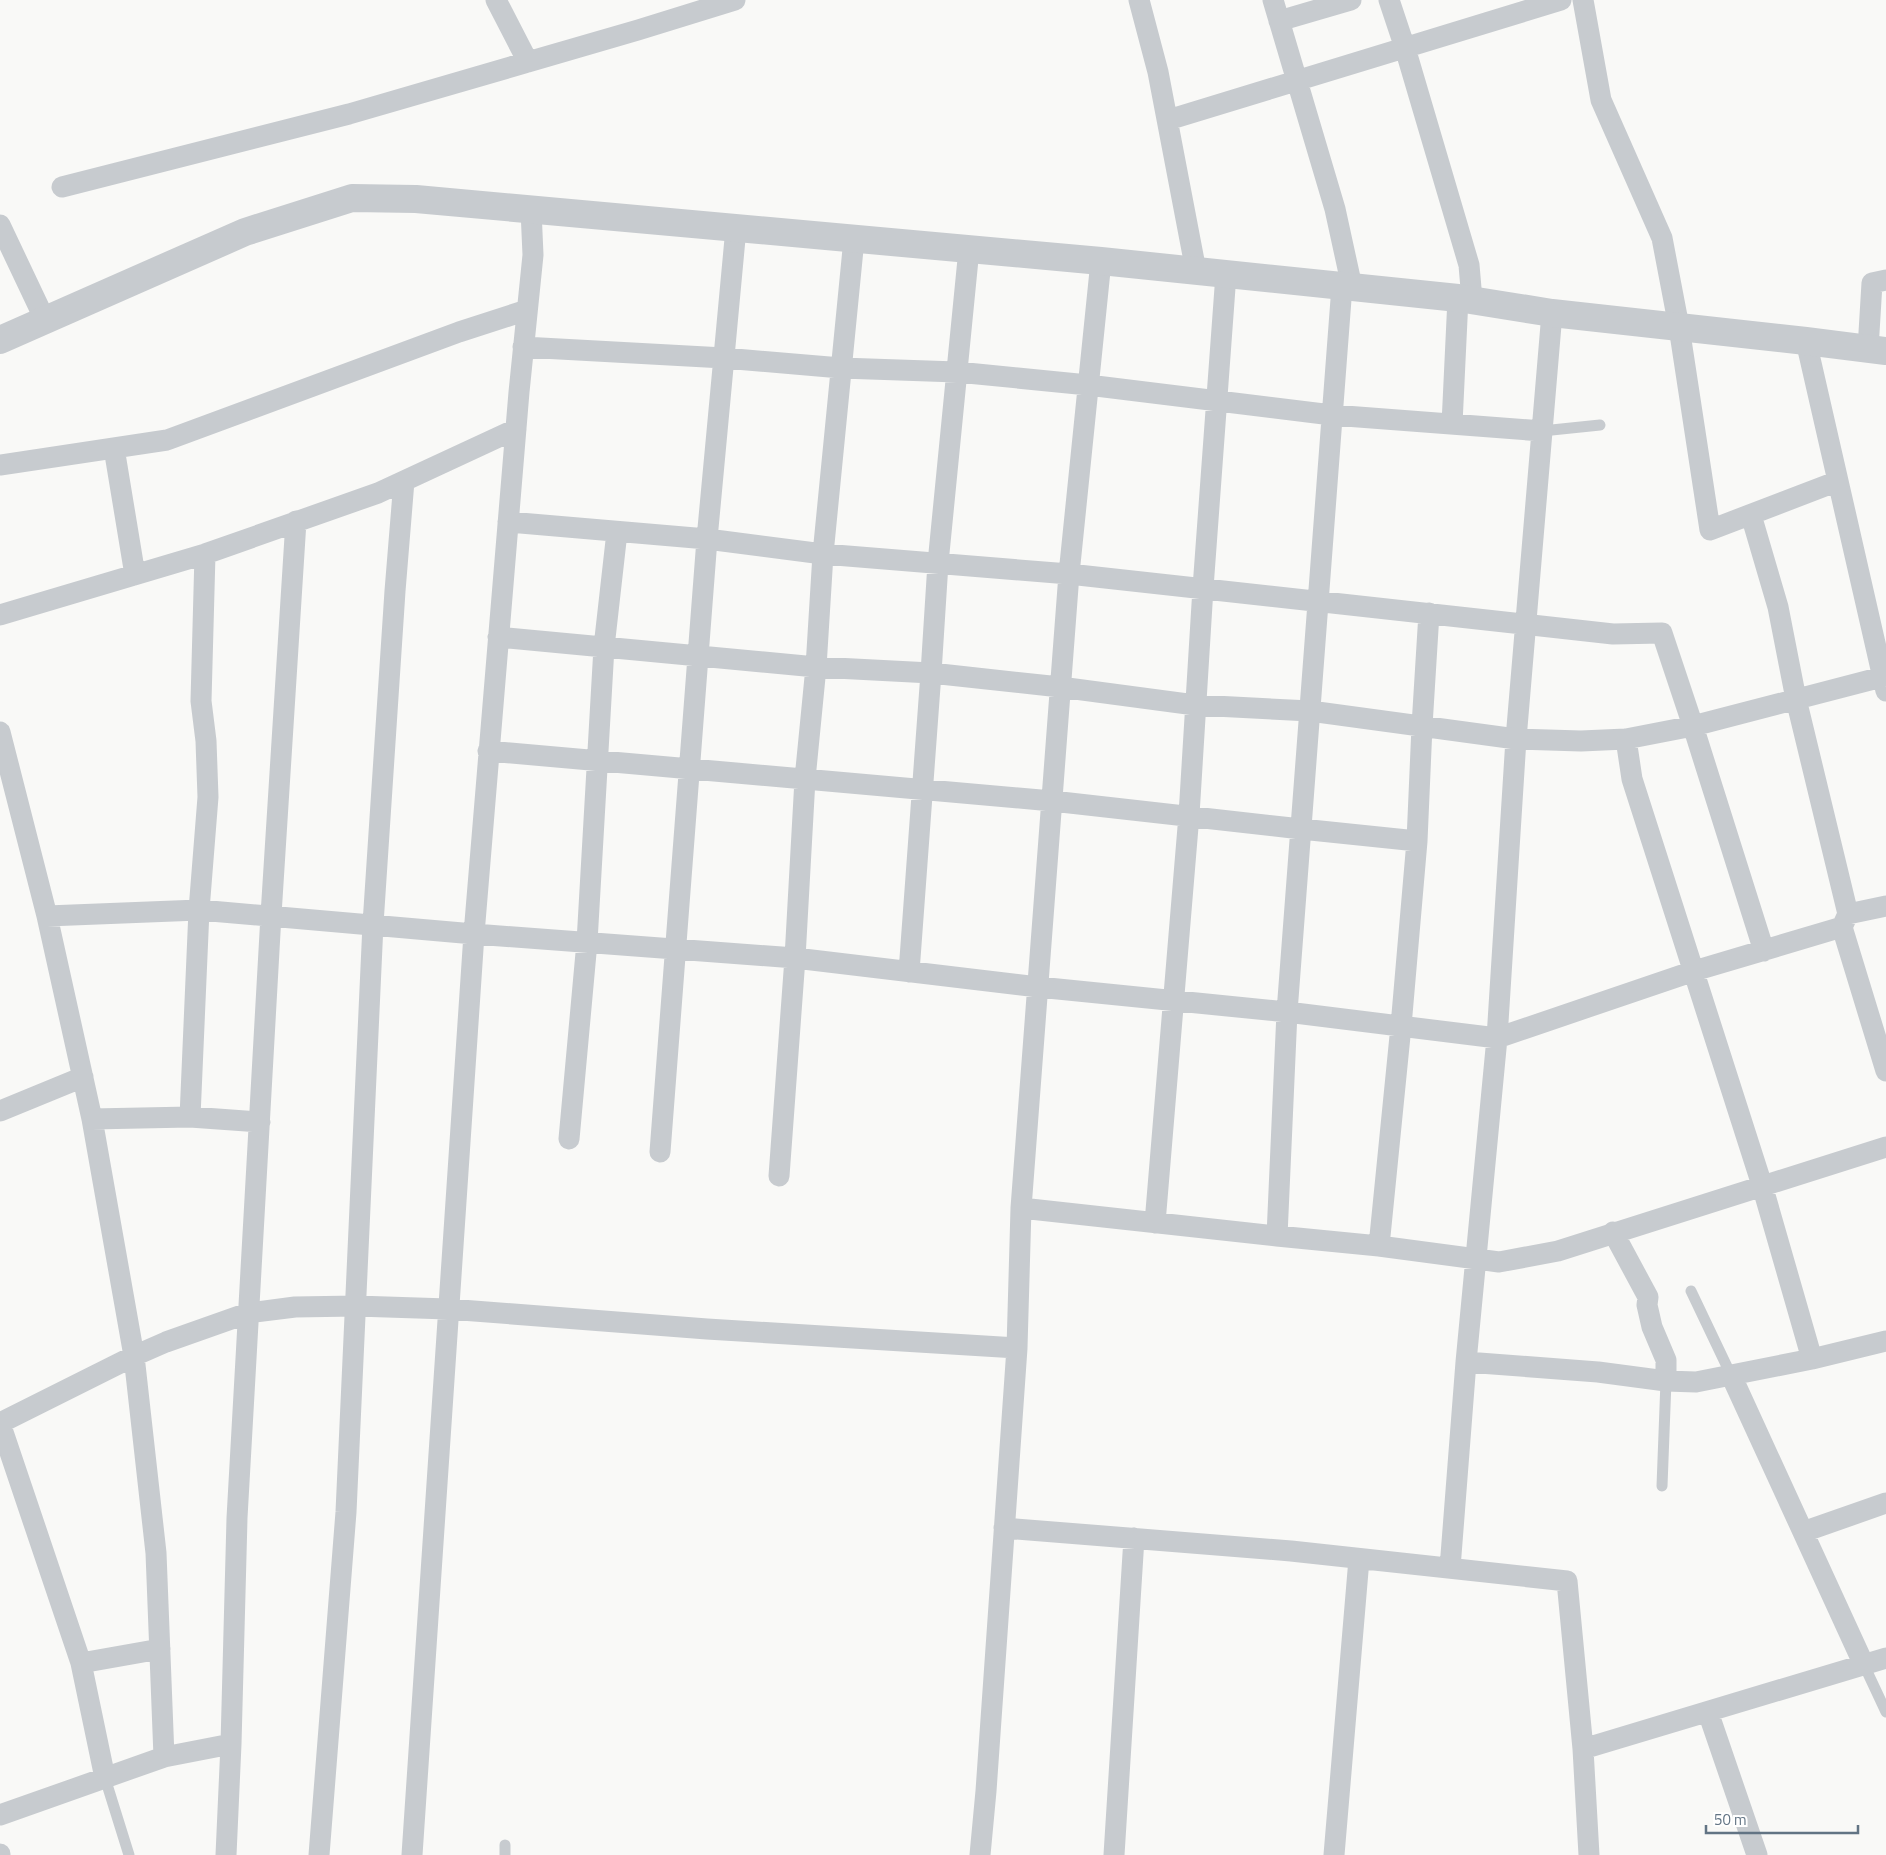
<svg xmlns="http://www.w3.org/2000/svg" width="1886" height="1855" font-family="'Titillium Web',sans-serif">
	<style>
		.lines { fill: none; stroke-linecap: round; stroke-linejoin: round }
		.service { stroke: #c7cbcf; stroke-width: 11 }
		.minor { stroke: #c7cbcf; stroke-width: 21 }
		.tertiary { stroke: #c7cbcf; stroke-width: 28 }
	</style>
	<rect width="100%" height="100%" fill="#f9f9f7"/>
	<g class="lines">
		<path class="service" d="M 1542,431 L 1600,425
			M 1691,1291 L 1731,1375
			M 1662,1486 L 1666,1381
			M 1864,1665 L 1886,1712
			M 105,1778 L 129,1855
			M 505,1855 L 505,1845"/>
		<path class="minor" d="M 496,0 L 528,62
			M 1139,0 L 1158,72 L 1196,271
			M 1273,0 L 1335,209 L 1352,287
			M 1389,0 L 1405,48 L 1469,265 L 1472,300
			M 1583,0 L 1601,100 L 1662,238 L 1679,327 L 1710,530 L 1838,481
			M 1279,21 L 1351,0
			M 1168,120 L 1561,0
			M 62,187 L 349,114 L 638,30 L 735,0
			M 0,225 L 45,320
			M 1806,341 L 1886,691
			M 523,347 L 724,358 L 841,368 L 957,372 L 1088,385 L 1332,415 L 1542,431
			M 1868,349 L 1872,283 L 1886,280
			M 1452,424 L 1458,298
			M 114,448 L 135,575
			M 0,465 L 167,440 L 459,332 L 527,310
			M 1751,515 L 1778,607 L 1796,699 L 1848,914
			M 508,522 L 707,539 L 823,554 L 1069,574 L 1613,634 L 1662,633 L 1693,726 L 1764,951
			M 0,615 L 205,554 L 378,493 L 516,429
			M 498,637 L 816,667 L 931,673 L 1060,687 L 1195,705 L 1310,711 L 1516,739 L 1581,741 L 1626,739 L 1693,726 L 1886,676
			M 0,732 L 47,916 L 92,1119 L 134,1356 L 156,1553 L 164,1757
			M 1626,739 L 1632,779 L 1762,1185 L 1812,1359
			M 488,751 L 1052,801 L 1301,829 L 1417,841
			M 1886,906 L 1848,914 L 1842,927 L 1886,1071
			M 47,916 L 199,910 L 474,934 L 795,958 L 1038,987 L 1287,1012 L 1497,1038 L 1694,971 L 1842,927
			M 909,972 L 931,673 L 938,563 L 969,249
			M 0,1111 L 83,1077
			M 190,1117 L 199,910 L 208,797 L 206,741 L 201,701 L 205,554
			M 92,1119 L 190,1117 L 260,1122
			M 569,1139 L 587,942 L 604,647 L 617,532
			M 660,1152 L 707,539 L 736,228
			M 779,1176 L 795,958 L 805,779 L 816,667 L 823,554 L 854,239
			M 1021,1208 L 1277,1236 L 1379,1246 L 1499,1262 L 1558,1251 L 1886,1147
			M 1155,1223 L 1189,815 L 1203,588 L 1226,274
			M 1613,1232 L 1648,1297 L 1647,1305 L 1652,1327 L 1666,1360 L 1666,1381
			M 1277,1236 L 1287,1012 L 1342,286
			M 1379,1246 L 1401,1026 L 1417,841 L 1422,726 L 1429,613
			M 1466,1362 L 1598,1372 L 1666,1381 L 1696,1382 L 1812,1359 L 1886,1341
			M 1731,1375 L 1864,1665
			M 0,1423 L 134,1356 L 166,1342 L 248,1313 L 295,1307 L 356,1306 L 448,1309 L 707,1329 L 1017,1348
			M 0,1423 L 81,1663 L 105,1778
			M 1004,1528 L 1291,1551 L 1567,1581 L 1583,1749 L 1589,1855
			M 1803,1532 L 1886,1503
			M 1450,1568 L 1466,1362 L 1497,1038 L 1516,739 L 1552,313
			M 81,1663 L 160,1649
			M 1708,1712 L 1757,1855
			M 1583,1749 L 1886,1658
			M 0,1815 L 164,1757 L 231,1744
			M 0,1854 L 0,1855
			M 226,1855 L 231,1744 L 237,1518 L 271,915 L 296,521
			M 319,1855 L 346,1512 L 373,924 L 395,591 L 404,481
			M 412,1855 L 474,934 L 519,392 L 533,255 L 531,210
			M 980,1855 L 986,1791 L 1017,1348 L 1021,1208 L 1069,574 L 1101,261
			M 1114,1855 L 1134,1538
			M 1334,1855 L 1359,1559"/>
		<path class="tertiary" d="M 0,340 L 245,232 L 352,198 L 416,199 L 1101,261 L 1458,298 L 1552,313 L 1806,341 L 1886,351"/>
	</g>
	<path d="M1706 1825v8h152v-8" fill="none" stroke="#627484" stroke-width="2.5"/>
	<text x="1714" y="1825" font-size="15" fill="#627484" stroke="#ffffff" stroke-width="4" paint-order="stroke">50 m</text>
</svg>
